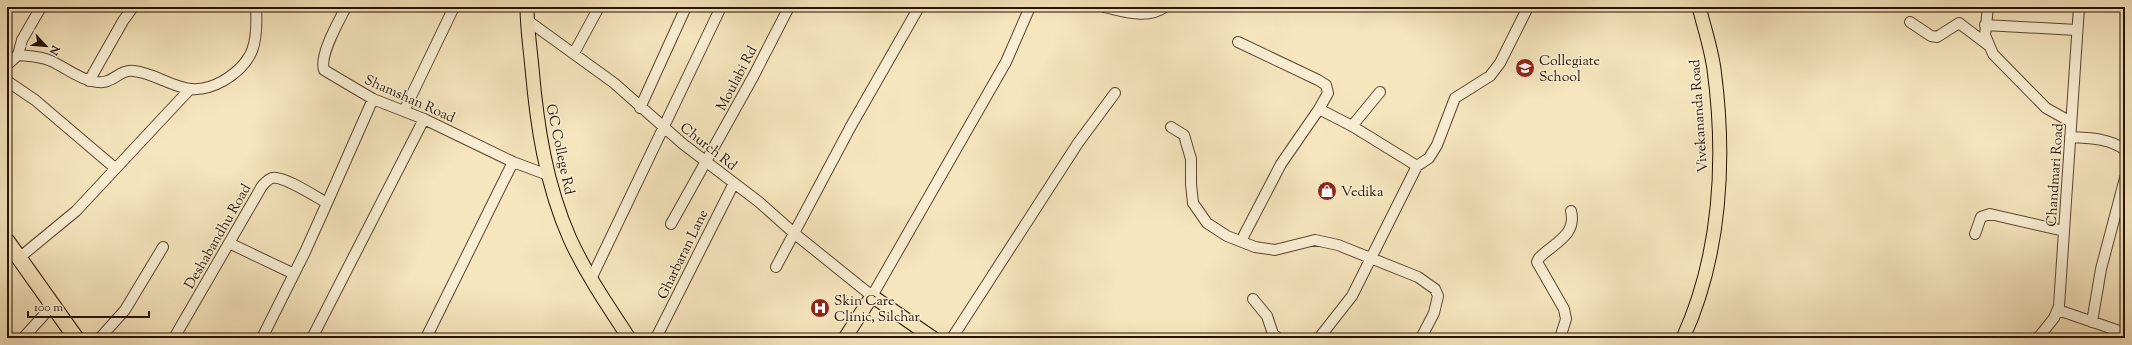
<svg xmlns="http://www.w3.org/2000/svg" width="2132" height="345" font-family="'Sorts Mill Goudy',serif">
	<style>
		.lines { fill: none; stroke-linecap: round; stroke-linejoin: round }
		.minor-casing { stroke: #5b462f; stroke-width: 12 }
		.major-casing { stroke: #271100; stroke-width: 15 }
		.highway-casing { stroke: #271100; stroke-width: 17 }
		.minor { stroke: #f9eed4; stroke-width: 10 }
		.major { stroke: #f6e5bd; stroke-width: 13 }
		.highway { stroke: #f6e5bd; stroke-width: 15 }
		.labels { text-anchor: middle; stroke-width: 3; stroke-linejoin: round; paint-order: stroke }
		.poi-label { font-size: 14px; fill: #271100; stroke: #f9eed4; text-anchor: start }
		.street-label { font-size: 14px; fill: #271100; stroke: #f9eed4 }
	</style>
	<rect width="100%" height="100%" fill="#f6e5bd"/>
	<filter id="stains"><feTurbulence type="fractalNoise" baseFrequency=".005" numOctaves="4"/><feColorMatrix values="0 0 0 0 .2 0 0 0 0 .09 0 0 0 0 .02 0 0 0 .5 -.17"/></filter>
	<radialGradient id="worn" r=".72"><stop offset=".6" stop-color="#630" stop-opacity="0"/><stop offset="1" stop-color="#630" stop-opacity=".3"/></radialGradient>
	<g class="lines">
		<defs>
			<path id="minor" d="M 346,7 C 339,21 319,55 324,70 L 373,99 L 424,119 L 513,162 L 548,175
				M 1104,7 C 1123,11 1147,20 1165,7
				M 1988,7 L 1985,35 L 1993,54 L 2046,108 L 2071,122
				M 527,20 L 614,83 L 683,144 L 759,202 L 795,234 L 872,296 L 1006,62 L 1030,7
				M 1910,22 L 1931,36 L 1937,37 L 1959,23 L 1988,45
				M 1985,25 L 2077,30
				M 1238,42 L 1318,80 L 1326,85 L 1328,93 L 1319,109 L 1352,126 L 1417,166
				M 574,53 L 599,7
				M 18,55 L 22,40 L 41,7
				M 7,65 L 18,55 C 29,56 41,56 51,61 C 65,67 77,78 92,81 C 113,87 117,69 134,71 C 154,73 171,87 191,89 C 202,90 214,86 223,81 C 255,62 258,42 256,7
				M 7,81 L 35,100 L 115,168
				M 89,81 L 123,21 L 133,7
				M 640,108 L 686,7
				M 404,111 L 454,7
				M 1352,126 L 1380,92
				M 1171,127 L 1184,135 L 1191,159 L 1191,184 L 1193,203 L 1207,223 L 1227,236 L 1255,247 L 1275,250 L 1315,240 L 1338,245 L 1418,277 L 1435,289 L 1438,296 L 1434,313 L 1421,338
				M 2070,137 C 2088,138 2110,138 2125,150
				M 671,224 L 753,77 L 789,7
				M 1975,234 L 1981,217 L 1990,214 L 2064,231
				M 1241,241 L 1281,164 L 1319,109
				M 229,243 L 294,274
				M 19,258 L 76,211 L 190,89
				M 776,267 L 851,126 L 919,7
				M 591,279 L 721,7
				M 1253,299 L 1267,316 L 1273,334 L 1278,338
				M 2058,310 L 2125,333
				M 2092,322 L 2101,269 L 2125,178
				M 23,338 L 52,306
				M 100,338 L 125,310 L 163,247
				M 174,338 L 262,186 C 265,183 268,179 272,178 C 283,175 316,197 327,203 L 373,99
				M 262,338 L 305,252 L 327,203
				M 312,338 L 424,119
				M 426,338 L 513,162
				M 656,338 L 734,183
				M 952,338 L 1078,143 L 1115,93
				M 1319,338 L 1352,296 L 1417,166 L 1429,158 L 1437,145 L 1455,98 L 1490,76 L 1500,63 L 1528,7
				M 1560,338 L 1566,319 L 1564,309 L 1537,262 L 1539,258 C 1554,243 1577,235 1571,211
				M 2038,338 L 2054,318 L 2059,306 L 2079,7"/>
			<path id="major" d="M 527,7 C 527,27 530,47 532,68 C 537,126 546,185 570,239 C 586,274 608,306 629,338
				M 845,338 L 872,296 L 933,338
				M 1683,338 C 1721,255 1726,159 1714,69 C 1711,48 1704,27 1699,7"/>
			<path id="highway" d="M 7,241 L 76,338"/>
		</defs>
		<use href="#minor" class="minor-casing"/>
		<use href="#major" class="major-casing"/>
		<use href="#highway" class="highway-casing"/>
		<use href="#minor" class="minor"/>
		<use href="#major" class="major"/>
		<use href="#highway" class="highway"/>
	</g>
	<defs>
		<symbol id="school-disc" viewBox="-11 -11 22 22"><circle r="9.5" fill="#8f2418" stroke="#f9eed4"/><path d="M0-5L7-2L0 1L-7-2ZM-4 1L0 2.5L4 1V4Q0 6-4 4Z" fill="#fff"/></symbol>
		<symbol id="shop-disc" viewBox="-11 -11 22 22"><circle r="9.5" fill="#8f2418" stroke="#f9eed4"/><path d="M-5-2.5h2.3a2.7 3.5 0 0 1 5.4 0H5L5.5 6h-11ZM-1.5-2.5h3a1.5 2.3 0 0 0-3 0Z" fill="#fff"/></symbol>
		<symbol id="hospital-disc" viewBox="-11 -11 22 22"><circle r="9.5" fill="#8f2418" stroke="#f9eed4"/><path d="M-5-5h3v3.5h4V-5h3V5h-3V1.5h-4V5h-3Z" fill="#fff"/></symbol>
	</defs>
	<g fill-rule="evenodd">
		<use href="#school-disc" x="1514" y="57" width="22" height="22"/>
		<use href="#shop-disc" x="1316" y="180" width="22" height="22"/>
		<use href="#hospital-disc" x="809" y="297" width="22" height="22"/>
	</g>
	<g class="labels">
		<g class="poi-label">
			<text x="1539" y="65">Collegiate<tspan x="1539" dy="16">School</tspan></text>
			<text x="1341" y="196">Vedika</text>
			<text x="834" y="305">Skin Care<tspan x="834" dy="16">Clinic, Silchar</tspan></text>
		</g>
		<g class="street-label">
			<text transform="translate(736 78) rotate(-62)" y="5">Moulabi Rd</text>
			<text transform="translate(410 98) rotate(24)" y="5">Shamshan Road</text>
			<text transform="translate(1698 116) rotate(-94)" y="5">Vivekananda Road</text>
			<text transform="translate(709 146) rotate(38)" y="5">Church Rd</text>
			<text transform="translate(561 149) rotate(78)" y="5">GC College Rd</text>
			<text transform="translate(2054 175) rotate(-86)" y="5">Chandmari Road</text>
			<text transform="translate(217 236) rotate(-60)" y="5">Deshabandhu Road</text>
			<text transform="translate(682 254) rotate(-64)" y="5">Gharbaran Lane</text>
		</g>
	</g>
	<rect width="2132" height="345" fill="none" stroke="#f6e5bd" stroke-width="24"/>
	<rect x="8" y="8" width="2116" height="329" fill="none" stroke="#271100" stroke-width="2"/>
	<rect x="12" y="12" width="2108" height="321" fill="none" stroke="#271100"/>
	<g transform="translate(46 46) rotate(116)" stroke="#f9eed4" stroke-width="3" paint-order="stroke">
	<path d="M0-3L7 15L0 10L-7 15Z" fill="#271100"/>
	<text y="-6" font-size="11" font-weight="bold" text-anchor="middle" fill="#271100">N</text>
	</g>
	<path d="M28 311v6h121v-6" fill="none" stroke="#271100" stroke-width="2"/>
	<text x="34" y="311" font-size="12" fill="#271100" stroke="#f9eed4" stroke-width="3" paint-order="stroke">100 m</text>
	<rect width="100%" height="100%" filter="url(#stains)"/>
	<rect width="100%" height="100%" fill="url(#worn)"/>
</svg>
